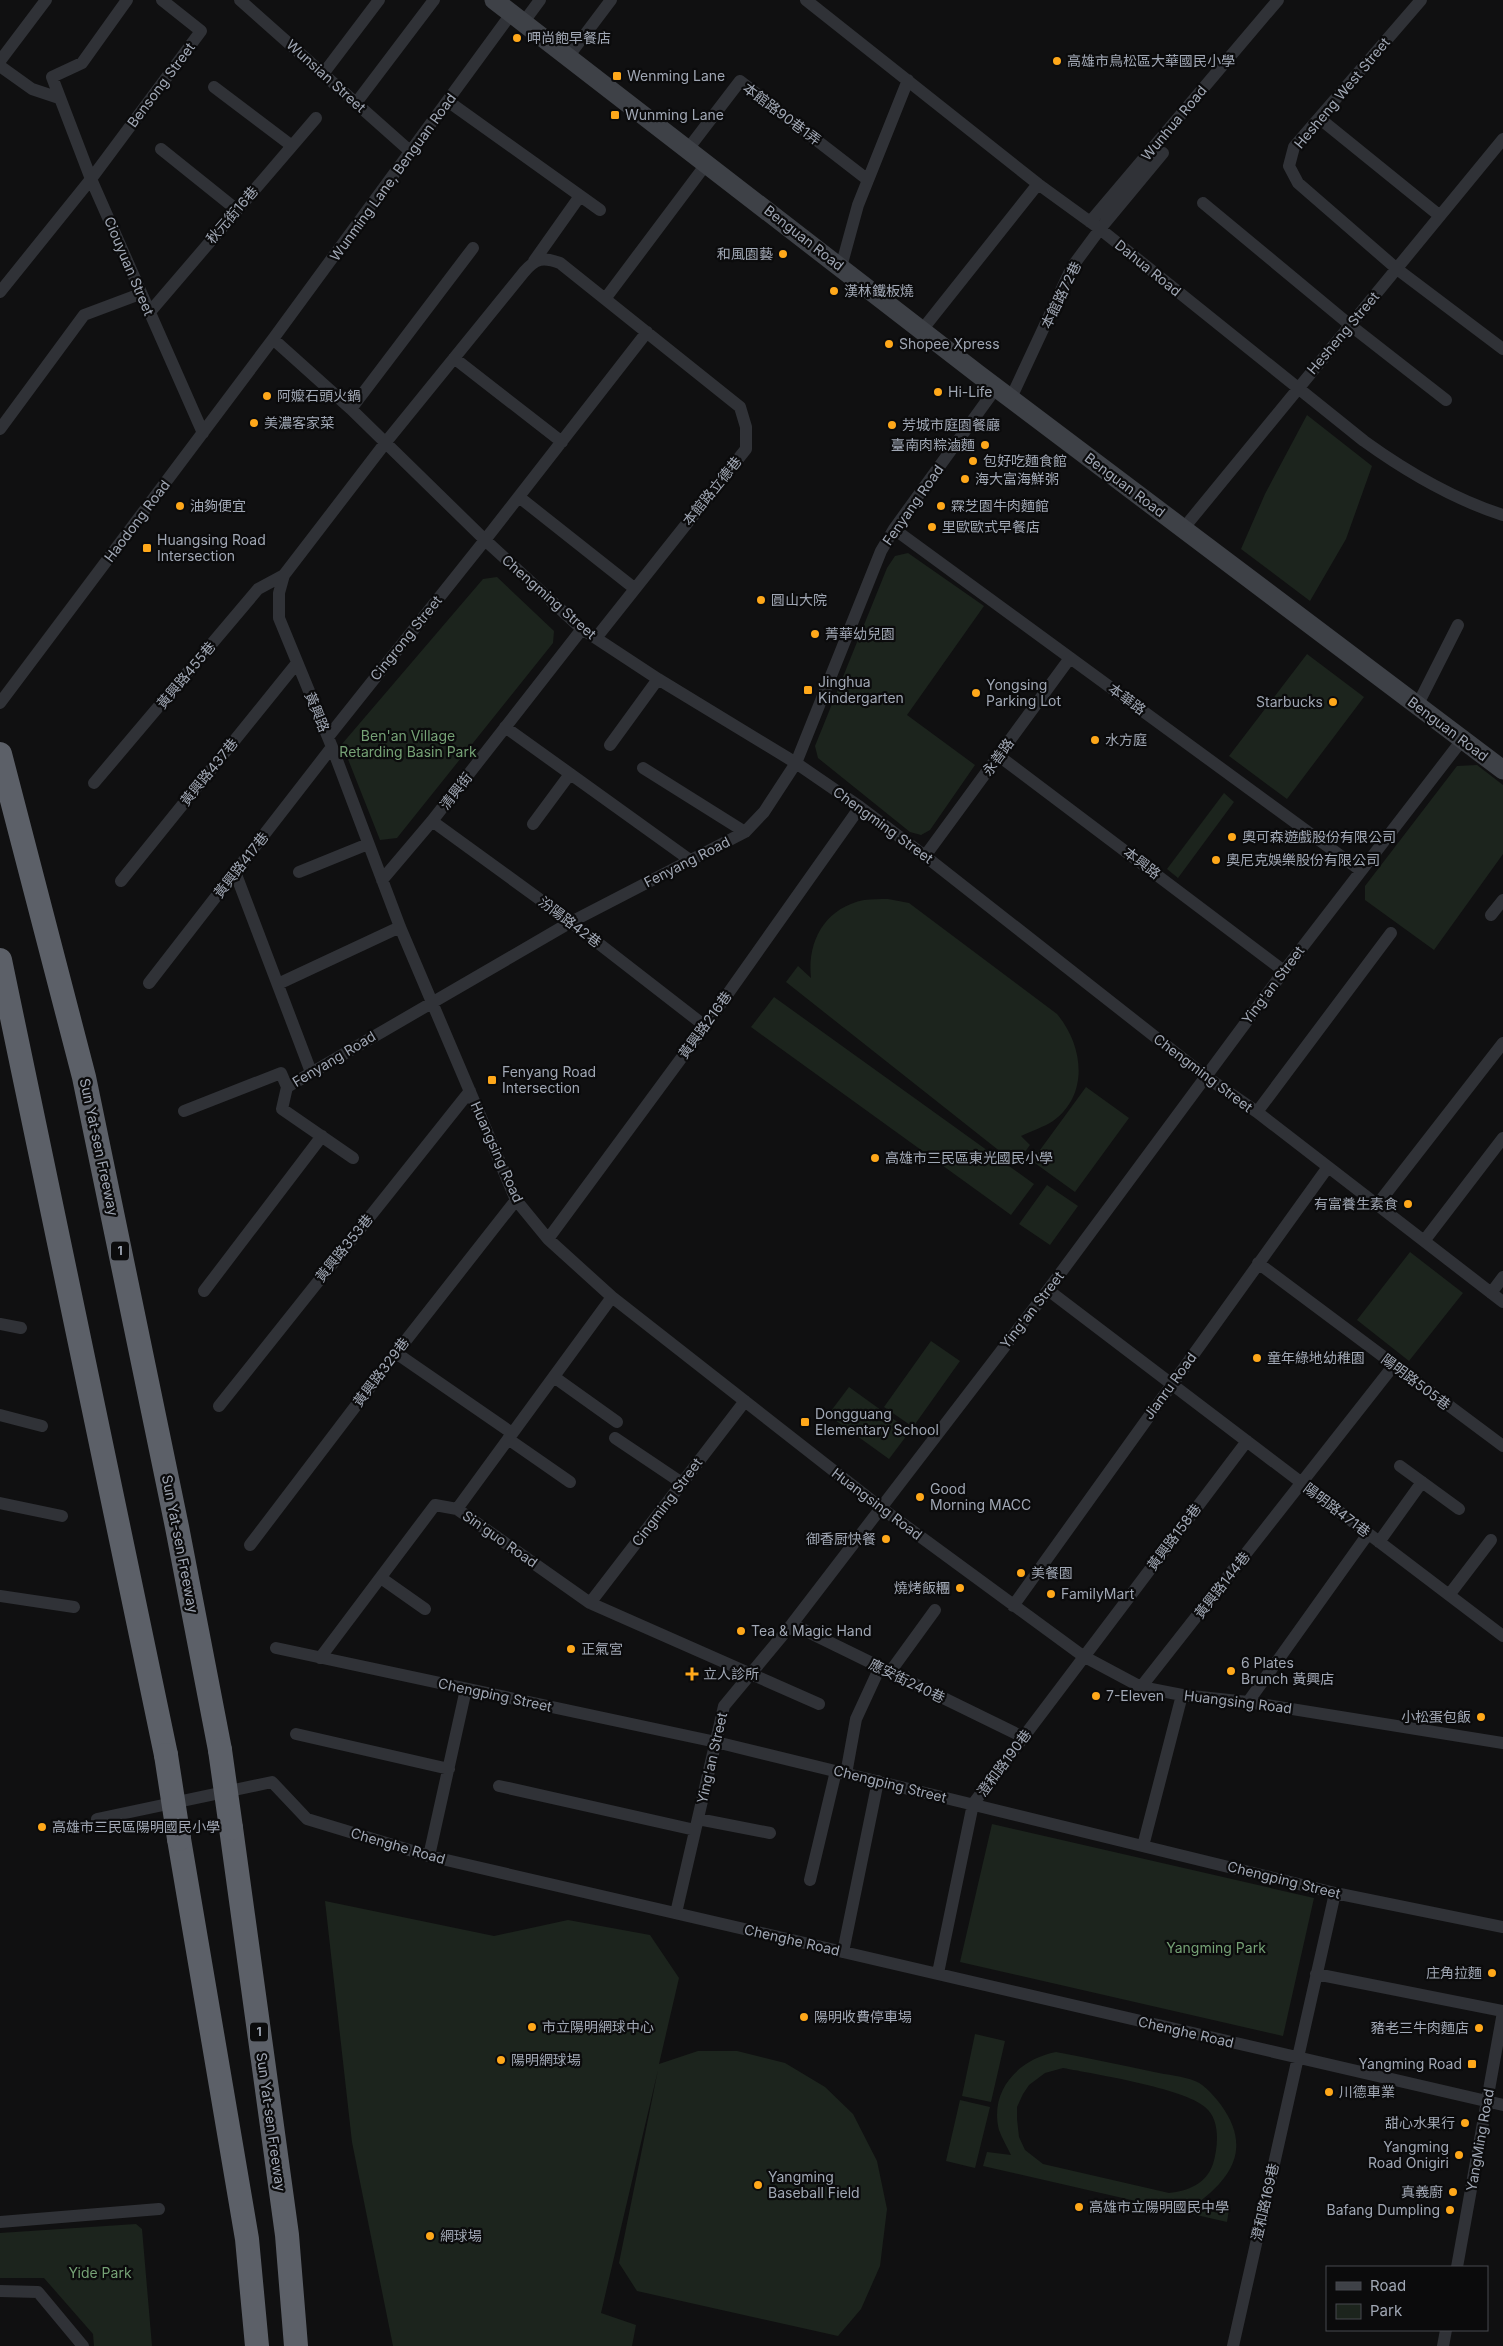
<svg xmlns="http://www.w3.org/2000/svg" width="1503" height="2346" font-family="Inter,'Noto Sans TC',sans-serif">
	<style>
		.green { fill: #1c241d; fill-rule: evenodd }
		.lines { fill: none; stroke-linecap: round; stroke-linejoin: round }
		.street { stroke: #303237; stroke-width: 12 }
		.secondary { stroke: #3e4147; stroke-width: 19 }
		.highway { stroke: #5c6068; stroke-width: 24 }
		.highway-bridge { stroke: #5c6068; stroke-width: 24 }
		.poi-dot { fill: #ffa81a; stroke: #0b0b0c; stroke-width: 2 }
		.labels { text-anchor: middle; stroke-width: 4.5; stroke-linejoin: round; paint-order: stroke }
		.shield { fill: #0b0b0c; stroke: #737882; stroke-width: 1 }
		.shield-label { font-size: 12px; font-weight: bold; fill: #a0a7b4 }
		.poi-label { font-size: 14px; fill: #a0a7b4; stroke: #0b0b0c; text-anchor: start }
		.street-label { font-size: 14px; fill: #a0a7b4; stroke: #0b0b0c }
		.park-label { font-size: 14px; fill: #75a175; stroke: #0b0b0c }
	</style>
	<rect width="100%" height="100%" fill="#101011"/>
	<path class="green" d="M 1307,415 L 1372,466 L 1346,539 L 1310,601 L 1241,549 L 1265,494 Z
		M 908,553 L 984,606 L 907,715 L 975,765 L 930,830 L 921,835 L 910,832 L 818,758 L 815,746 L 887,568 L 895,556 Z
		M 497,577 L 554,631 L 553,643 L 397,838 L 380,840 L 342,744 L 483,579 Z
		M 1307,654 L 1364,697 L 1287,799 L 1229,756 Z
		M 1477,765 L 1503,785 L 1503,854 L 1434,950 L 1365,900 L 1365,886 L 1457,766 Z
		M 1224,793 L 1234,802 L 1178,878 L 1167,869 Z
		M 888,899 L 909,903 L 1057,1014 C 1083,1045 1090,1094 1053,1121 C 1044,1127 1031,1131 1021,1136 L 1030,1145 L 1016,1164 L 786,982 L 798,966 L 811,978 C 807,941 825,908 864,900 C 872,899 880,899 888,899 Z
		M 774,997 L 1034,1184 L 1011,1215 L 751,1027 Z
		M 1086,1087 L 1129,1118 L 1075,1192 L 1032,1161 Z
		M 1047,1185 L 1078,1206 L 1050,1245 L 1019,1224 Z
		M 1410,1252 L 1463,1293 L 1409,1361 L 1357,1320 Z
		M 931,1341 L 960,1361 L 913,1427 L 884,1407 Z
		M 849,1387 L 910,1431 L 889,1459 L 828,1415 Z
		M 992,1824 L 1314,1898 L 1283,2036 L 960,1962 Z
		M 325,1901 L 494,1936 L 568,1920 L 650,1935 L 679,1978 L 659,2064 L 698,2051 L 737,2051 L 785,2063 L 825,2087 L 853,2114 L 877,2161 L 887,2209 L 880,2266 L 861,2309 L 838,2336 L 637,2291 L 619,2263 L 658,2070 L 601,2313 L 636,2325 L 632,2346 L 393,2346 L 352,2142 Z
		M 975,2034 L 1005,2041 L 991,2102 L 962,2096 Z
		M 1056,2052 C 1089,2058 1121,2065 1154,2072 C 1167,2075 1183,2076 1195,2081 C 1205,2085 1215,2097 1221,2105 C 1250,2145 1235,2175 1199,2202 L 1229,2209 L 1227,2222 L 983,2166 L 987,2152 L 1011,2155 C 1007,2147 1002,2138 999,2130 C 989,2090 1019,2059 1056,2052 ZM 1063,2068 C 1095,2074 1183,2088 1205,2107 C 1221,2120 1218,2147 1213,2164 C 1206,2184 1188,2191 1169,2193 L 1043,2164 L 1025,2150 L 1019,2137 L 1017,2119 L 1017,2107 L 1023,2094 L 1029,2085 L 1045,2073 Z
		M 960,2100 L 990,2107 L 975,2168 L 946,2161 Z
		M 136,2224 L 142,2229 L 152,2346 L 94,2346 L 93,2334 L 44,2278 L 0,2278 L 0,2233 Z"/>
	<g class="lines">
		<path class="street" d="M 127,0 L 82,63 L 52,77 L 91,179 L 203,433
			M 240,0 L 411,152
			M 806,0 L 1038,184 L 1100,229 L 1364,441 C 1407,472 1453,499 1503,515
			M 1421,0 L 1294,147 L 1289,166 L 1298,183 L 1397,269 L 1503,349
			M 523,23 L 540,0
			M 568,57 L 611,0
			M 0,61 L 46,0
			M 0,66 L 32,89 L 59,98
			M 323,74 L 379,0
			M 214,87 L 292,146
			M 449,102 L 600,210
			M 356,103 L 434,0
			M 1319,118 L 1440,216
			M 161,149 L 237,210
			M 688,149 L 740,81 L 868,180
			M 1203,203 L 1350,325 L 1446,400
			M 1090,222 L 1278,0
			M 534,261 L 580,196
			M 841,267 L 858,205 L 908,80
			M 0,292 L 91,179 L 201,31 L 162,0
			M 605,299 L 707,163
			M 149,313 L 316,118
			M 922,330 L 1038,184
			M 273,339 L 351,409 L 485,540 L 582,629 L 658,679 L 796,763 L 860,807 L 925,856 L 1205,1076 L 1257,1112 L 1503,1302
			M 454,358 L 562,442
			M 1011,398 L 1072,267 L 1100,229 L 1163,153
			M 351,409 L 473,248
			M 0,429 L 84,315 L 140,294
			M 519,497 L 634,588
			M 894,529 L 1360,870
			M 1183,529 L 1503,139
			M 596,638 L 746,449 L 746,427 L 740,407 L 560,263 C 543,257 536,258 524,272 L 386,442 L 284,575 L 279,593 L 279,618 L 332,747 L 400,927 L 516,1200 L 548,1239 L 612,1297 L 880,1507 L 1083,1656 L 1141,1687 L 1182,1695 L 1248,1702 L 1503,1743
			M 0,703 L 273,339 L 511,14
			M 1417,706 L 1458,625
			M 505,727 L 690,860
			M 328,737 L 485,540 L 647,332
			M 610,745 L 658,679
			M 999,756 L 1284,971
			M 643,768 L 745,832
			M 94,783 L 258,589 L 284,575
			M 432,821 L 571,922 L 705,1026
			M 533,824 L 570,774
			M 925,856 L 1070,658
			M 235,872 L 311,1072
			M 299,872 L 368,844
			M 382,880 L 432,821 L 582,629
			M 121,881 L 297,663
			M 1491,915 L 1503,900
			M 149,983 L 332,747
			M 278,984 L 400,927
			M 287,1087 L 571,922 L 745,832 L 764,812 L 796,763 L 881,551 L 894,529 L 996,388
			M 287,1087 L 282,1109 L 353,1158
			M 184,1111 L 281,1073 L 287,1087
			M 1257,1112 L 1391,933
			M 1377,1205 L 1503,1043
			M 548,1239 L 705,1026 L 860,807
			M 1424,1241 L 1503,1138
			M 1258,1263 L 1503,1446
			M 1048,1290 L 1503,1636
			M 204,1291 L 322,1136
			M 1491,1293 L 1503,1277
			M 612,1297 L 457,1509 L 590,1603 L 819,1704
			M 0,1324 L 21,1328
			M 396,1353 L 512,1433
			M 554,1377 L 617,1422
			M 219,1406 L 470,1091
			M 0,1415 L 42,1426
			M 615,1438 L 682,1483
			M 508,1439 L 570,1482
			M 1400,1466 L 1459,1509
			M 0,1503 L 62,1516
			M 1379,1542 L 1422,1482
			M 250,1545 L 396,1353 L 516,1200
			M 381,1578 L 425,1609
			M 1449,1595 L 1491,1540
			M 0,1596 L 74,1607
			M 590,1603 L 745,1401
			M 1013,1606 L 1328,1167
			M 792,1624 L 1023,1737
			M 276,1648 L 716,1742 L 1335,1893 L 1503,1927
			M 320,1658 L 435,1505 L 457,1509
			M 890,1672 L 935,1610
			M 1141,1687 L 1394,1365
			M 1248,1702 L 1368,1534
			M 296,1734 L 449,1769
			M 846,1774 L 856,1719 L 880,1667
			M 499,1786 L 695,1830
			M 97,1819 L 272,1782 L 307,1819 L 429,1856 L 1503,2105
			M 698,1819 L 770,1833
			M 1143,1846 L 1182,1695
			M 429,1856 L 466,1689
			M 810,1880 L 836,1771
			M 676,1913 L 724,1706 L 792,1624 L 1048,1290 L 1284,971 L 1462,740
			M 843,1952 L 878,1781
			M 938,1973 L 973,1804 L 1247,1441
			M 1316,1974 L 1503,2011
			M 0,2222 L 159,2209
			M 1457,2267 L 1503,2012
			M 0,2291 L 38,2292 L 83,2346
			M 1233,2346 L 1335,1893
			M 1443,2346 L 1446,2330"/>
		<path class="secondary" d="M 494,0 L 978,374 L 1503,770"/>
		<path class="highway" d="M 0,754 L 84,1077 L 177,1527 L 220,1750
			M 0,960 L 166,1755
			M 231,1828 L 287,2235 L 296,2346
			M 179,1839 L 247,2239 L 257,2346"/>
		<path class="highway-bridge" d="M 220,1750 L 231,1828
			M 166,1755 L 179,1839"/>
	</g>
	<g class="poi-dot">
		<circle cx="517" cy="38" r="5"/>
		<circle cx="1057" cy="61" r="5"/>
		<rect x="612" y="71" width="10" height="10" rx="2.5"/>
		<rect x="610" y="110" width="10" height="10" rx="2.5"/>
		<circle cx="783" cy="254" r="5"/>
		<circle cx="834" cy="291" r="5"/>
		<circle cx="889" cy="344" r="5"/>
		<circle cx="938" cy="392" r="5"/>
		<circle cx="267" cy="396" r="5"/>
		<circle cx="254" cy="423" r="5"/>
		<circle cx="892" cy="425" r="5"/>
		<circle cx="985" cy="445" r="5"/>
		<circle cx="973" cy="461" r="5"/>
		<circle cx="965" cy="479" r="5"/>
		<circle cx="180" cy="506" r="5"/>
		<circle cx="941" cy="506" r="5"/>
		<circle cx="932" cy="527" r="5"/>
		<rect x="142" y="543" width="10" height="10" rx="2.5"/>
		<circle cx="761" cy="600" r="5"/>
		<circle cx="815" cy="634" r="5"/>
		<rect x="803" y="685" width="10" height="10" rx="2.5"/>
		<circle cx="976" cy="693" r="5"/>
		<circle cx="1333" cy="702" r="5"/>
		<circle cx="1095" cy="740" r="5"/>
		<circle cx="1232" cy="837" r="5"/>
		<circle cx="1216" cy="860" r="5"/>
		<rect x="487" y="1075" width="10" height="10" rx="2.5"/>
		<circle cx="875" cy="1158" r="5"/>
		<circle cx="1408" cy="1204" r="5"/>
		<circle cx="1257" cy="1358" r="5"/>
		<rect x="800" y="1417" width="10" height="10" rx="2.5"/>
		<circle cx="920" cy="1497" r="5"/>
		<circle cx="886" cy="1539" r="5"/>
		<circle cx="1021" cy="1573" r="5"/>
		<circle cx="960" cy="1588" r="5"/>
		<circle cx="1051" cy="1594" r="5"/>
		<circle cx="741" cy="1631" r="5"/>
		<circle cx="571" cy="1649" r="5"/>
		<circle cx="1231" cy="1671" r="5"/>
		<path d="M689.5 1666.5h5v5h5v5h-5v5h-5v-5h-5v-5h5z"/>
		<circle cx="1096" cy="1696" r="5"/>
		<circle cx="1481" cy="1717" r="5"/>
		<circle cx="42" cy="1827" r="5"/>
		<circle cx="1492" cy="1973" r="5"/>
		<circle cx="804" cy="2017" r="5"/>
		<circle cx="532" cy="2027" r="5"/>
		<circle cx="1479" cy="2028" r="5"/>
		<circle cx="501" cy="2060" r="5"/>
		<rect x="1467" y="2059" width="10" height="10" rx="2.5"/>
		<circle cx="1329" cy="2092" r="5"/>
		<circle cx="1465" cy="2123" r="5"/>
		<circle cx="1459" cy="2155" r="5"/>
		<circle cx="758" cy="2185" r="5"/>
		<circle cx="1453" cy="2192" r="5"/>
		<circle cx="1079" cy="2207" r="5"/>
		<circle cx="1450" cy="2210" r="5"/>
		<circle cx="430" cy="2236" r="5"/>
	</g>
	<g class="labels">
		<g class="shield">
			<rect x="111" y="1241.5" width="18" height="19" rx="4"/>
			<rect x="250" y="2022.5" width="18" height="19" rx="4"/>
		</g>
		<g class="shield-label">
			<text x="120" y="1255">1</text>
			<text x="259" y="2036">1</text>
		</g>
		<g class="poi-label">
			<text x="527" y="43">呷尚飽早餐店</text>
			<text x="1067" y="66">高雄市鳥松區大華國民小學</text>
			<text x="627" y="81">Wenming Lane</text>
			<text x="625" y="120">Wunming Lane</text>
			<text x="773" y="259" text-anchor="end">和風園藝</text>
			<text x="844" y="296">漢林鐵板燒</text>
			<text x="899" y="349">Shopee Xpress</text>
			<text x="948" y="397">Hi-Life</text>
			<text x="277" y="401">阿嬤石頭火鍋</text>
			<text x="264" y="428">美濃客家菜</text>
			<text x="902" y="430">芳城市庭園餐廳</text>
			<text x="975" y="450" text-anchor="end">臺南肉粽滷麵</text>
			<text x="983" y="466">包好吃麵食館</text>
			<text x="975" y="484">海大富海鮮粥</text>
			<text x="190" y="511">油夠便宜</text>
			<text x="951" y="511">霖芝園牛肉麵館</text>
			<text x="942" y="532">里歐歐式早餐店</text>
			<text x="157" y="545">Huangsing Road<tspan x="157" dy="16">Intersection</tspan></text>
			<text x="771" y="605">圓山大院</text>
			<text x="825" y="639">菁華幼兒園</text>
			<text x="818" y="687">Jinghua<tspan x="818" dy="16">Kindergarten</tspan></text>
			<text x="986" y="690">Yongsing<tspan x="986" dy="16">Parking Lot</tspan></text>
			<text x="1323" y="707" text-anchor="end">Starbucks</text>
			<text x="1105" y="745">水方庭</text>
			<text x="1242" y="842">奧可森遊戲股份有限公司</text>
			<text x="1226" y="865">奧尼克娛樂股份有限公司</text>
			<text x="502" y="1077">Fenyang Road<tspan x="502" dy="16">Intersection</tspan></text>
			<text x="885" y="1163">高雄市三民區東光國民小學</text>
			<text x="1398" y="1209" text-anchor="end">有富養生素食</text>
			<text x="1267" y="1363">童年綠地幼稚園</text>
			<text x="815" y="1419">Dongguang<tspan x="815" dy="16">Elementary School</tspan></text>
			<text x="930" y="1494">Good<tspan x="930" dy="16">Morning MACC</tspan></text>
			<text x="876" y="1544" text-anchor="end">御香厨快餐</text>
			<text x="1031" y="1578">美餐園</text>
			<text x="950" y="1593" text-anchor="end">燒烤飯糰</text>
			<text x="1061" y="1599">FamilyMart</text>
			<text x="751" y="1636">Tea &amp; Magic Hand</text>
			<text x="581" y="1654">正氣宮</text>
			<text x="1241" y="1668">6 Plates<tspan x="1241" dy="16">Brunch 黃興店</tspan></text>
			<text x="703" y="1679">立人診所</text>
			<text x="1106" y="1701">7-Eleven</text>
			<text x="1471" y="1722" text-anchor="end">小松蛋包飯</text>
			<text x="52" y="1832">高雄市三民區陽明國民小學</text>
			<text x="1482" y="1978" text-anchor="end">庄角拉麵</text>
			<text x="814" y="2022">陽明收費停車場</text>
			<text x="542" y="2032">市立陽明網球中心</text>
			<text x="1469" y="2033" text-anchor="end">豬老三牛肉麵店</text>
			<text x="511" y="2065">陽明網球場</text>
			<text x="1462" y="2069" text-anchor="end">Yangming Road</text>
			<text x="1339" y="2097">川德車業</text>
			<text x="1455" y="2128" text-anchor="end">甜心水果行</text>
			<text x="1449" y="2152" text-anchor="end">Yangming<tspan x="1449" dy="16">Road Onigiri</tspan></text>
			<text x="768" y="2182">Yangming<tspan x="768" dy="16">Baseball Field</tspan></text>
			<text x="1443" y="2197" text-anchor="end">真義廚</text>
			<text x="1089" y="2212">高雄市立陽明國民中學</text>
			<text x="1440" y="2215" text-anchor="end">Bafang Dumpling</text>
			<text x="440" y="2241">網球場</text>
		</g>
		<g class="street-label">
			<text transform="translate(326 76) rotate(42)" y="5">Wunsian Street</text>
			<text transform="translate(161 85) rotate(-53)" y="5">Bensong Street</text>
			<text transform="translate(1342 93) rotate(-50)" y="5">Hesheng West Street</text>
			<text transform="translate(782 114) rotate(37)" y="5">本館路90巷1弄</text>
			<text transform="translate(1174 123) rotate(-50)" y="5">Wunhua Road</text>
			<text transform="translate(393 177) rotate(-54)" y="5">Wunming Lane, Benguan Road</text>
			<text transform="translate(232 215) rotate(-49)" y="5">秋元街16巷</text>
			<text transform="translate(804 238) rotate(38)" y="5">Benguan Road</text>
			<text transform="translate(129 266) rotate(67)" y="5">Ciouyuan Street</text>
			<text transform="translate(1148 268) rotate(39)" y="5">Dahua Road</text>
			<text transform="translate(1061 295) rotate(-64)" y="5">本館路72巷</text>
			<text transform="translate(1343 333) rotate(-50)" y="5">Hesheng Street</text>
			<text transform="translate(1125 485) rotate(37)" y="5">Benguan Road</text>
			<text transform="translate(712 491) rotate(-51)" y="5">本館路立德巷</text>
			<text transform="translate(913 505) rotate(-55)" y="5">Fenyang Road</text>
			<text transform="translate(137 521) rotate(-53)" y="5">Haodong Road</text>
			<text transform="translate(549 597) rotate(41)" y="5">Chengming Street</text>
			<text transform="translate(406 638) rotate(-51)" y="5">Cingrong Street</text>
			<text transform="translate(186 675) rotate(-50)" y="5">黃興路455巷</text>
			<text transform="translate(1127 699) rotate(36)" y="5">本華路</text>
			<text transform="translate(317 712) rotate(68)" y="5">黃興路</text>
			<text transform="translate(1448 729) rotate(37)" y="5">Benguan Road</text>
			<text transform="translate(998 757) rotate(-54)" y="5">永善路</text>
			<text transform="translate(209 772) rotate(-51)" y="5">黃興路437巷</text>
			<text transform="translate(456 791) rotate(-52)" y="5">清興街</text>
			<text transform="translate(883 825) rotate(36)" y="5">Chengming Street</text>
			<text transform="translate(687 862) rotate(-27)" y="5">Fenyang Road</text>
			<text transform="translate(1142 863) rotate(37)" y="5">本興路</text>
			<text transform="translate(241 865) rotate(-52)" y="5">黃興路417巷</text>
			<text transform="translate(570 922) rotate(37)" y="5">汾陽路42巷</text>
			<text transform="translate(1273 985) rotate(-53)" y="5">Ying'an Street</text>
			<text transform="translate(705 1025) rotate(-54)" y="5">黃興路216巷</text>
			<text transform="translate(334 1059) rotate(-31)" y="5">Fenyang Road</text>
			<text transform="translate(1203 1073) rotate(37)" y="5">Chengming Street</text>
			<text transform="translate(99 1147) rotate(78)" y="5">Sun Yat-sen Freeway</text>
			<text transform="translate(497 1152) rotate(66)" y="5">Huangsing Road</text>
			<text transform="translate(344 1248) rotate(-51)" y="5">黃興路353巷</text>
			<text transform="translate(1032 1310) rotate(-52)" y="5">Ying'an Street</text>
			<text transform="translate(381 1372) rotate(-53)" y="5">黃興路329巷</text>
			<text transform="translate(1416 1382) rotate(37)" y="5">陽明路505巷</text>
			<text transform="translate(1170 1386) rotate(-54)" y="5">Jianru Road</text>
			<text transform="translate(667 1502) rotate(-53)" y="5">Cingming Street</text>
			<text transform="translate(877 1504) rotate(37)" y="5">Huangsing Road</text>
			<text transform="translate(1337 1510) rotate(37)" y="5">陽明路471巷</text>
			<text transform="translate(1174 1537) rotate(-53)" y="5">黃興路158巷</text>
			<text transform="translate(500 1539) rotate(35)" y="5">Sin'guo Road</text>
			<text transform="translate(180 1544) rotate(79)" y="5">Sun Yat-sen Freeway</text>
			<text transform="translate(1222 1585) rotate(-52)" y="5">黃興路144巷</text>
			<text transform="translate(907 1681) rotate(26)" y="5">應安街240巷</text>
			<text transform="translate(495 1695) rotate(12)" y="5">Chengping Street</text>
			<text transform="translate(1238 1702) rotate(7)" y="5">Huangsing Road</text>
			<text transform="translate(712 1758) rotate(-77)" y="5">Ying'an Street</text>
			<text transform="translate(1004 1763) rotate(-53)" y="5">澄和路190巷</text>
			<text transform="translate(890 1784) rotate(14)" y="5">Chengping Street</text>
			<text transform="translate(398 1846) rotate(16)" y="5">Chenghe Road</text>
			<text transform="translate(1284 1880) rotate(14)" y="5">Chengping Street</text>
			<text transform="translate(792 1940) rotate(13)" y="5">Chenghe Road</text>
			<text transform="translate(1186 2032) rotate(13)" y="5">Chenghe Road</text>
			<text transform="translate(271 2122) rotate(82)" y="5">Sun Yat-sen Freeway</text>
			<text transform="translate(1480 2140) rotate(-80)" y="5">YangMing Road</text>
			<text transform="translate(1265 2202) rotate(-77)" y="5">澄和路169巷</text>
		</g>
		<g class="park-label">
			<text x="408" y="741">Ben'an Village<tspan x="408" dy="16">Retarding Basin Park</tspan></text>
			<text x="1216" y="1953">Yangming Park</text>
			<text x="100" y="2278">Yide Park</text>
		</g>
	</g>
	<rect x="1326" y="2266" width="162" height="65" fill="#0b0b0c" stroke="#47494f"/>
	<rect x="1336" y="2282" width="25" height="8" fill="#3e4147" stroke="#47494f"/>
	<text x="1370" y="2291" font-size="15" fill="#a0a7b4">Road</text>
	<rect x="1336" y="2304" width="25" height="15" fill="#1c241d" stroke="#47494f"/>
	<text x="1370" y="2316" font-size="15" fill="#a0a7b4">Park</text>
</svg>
